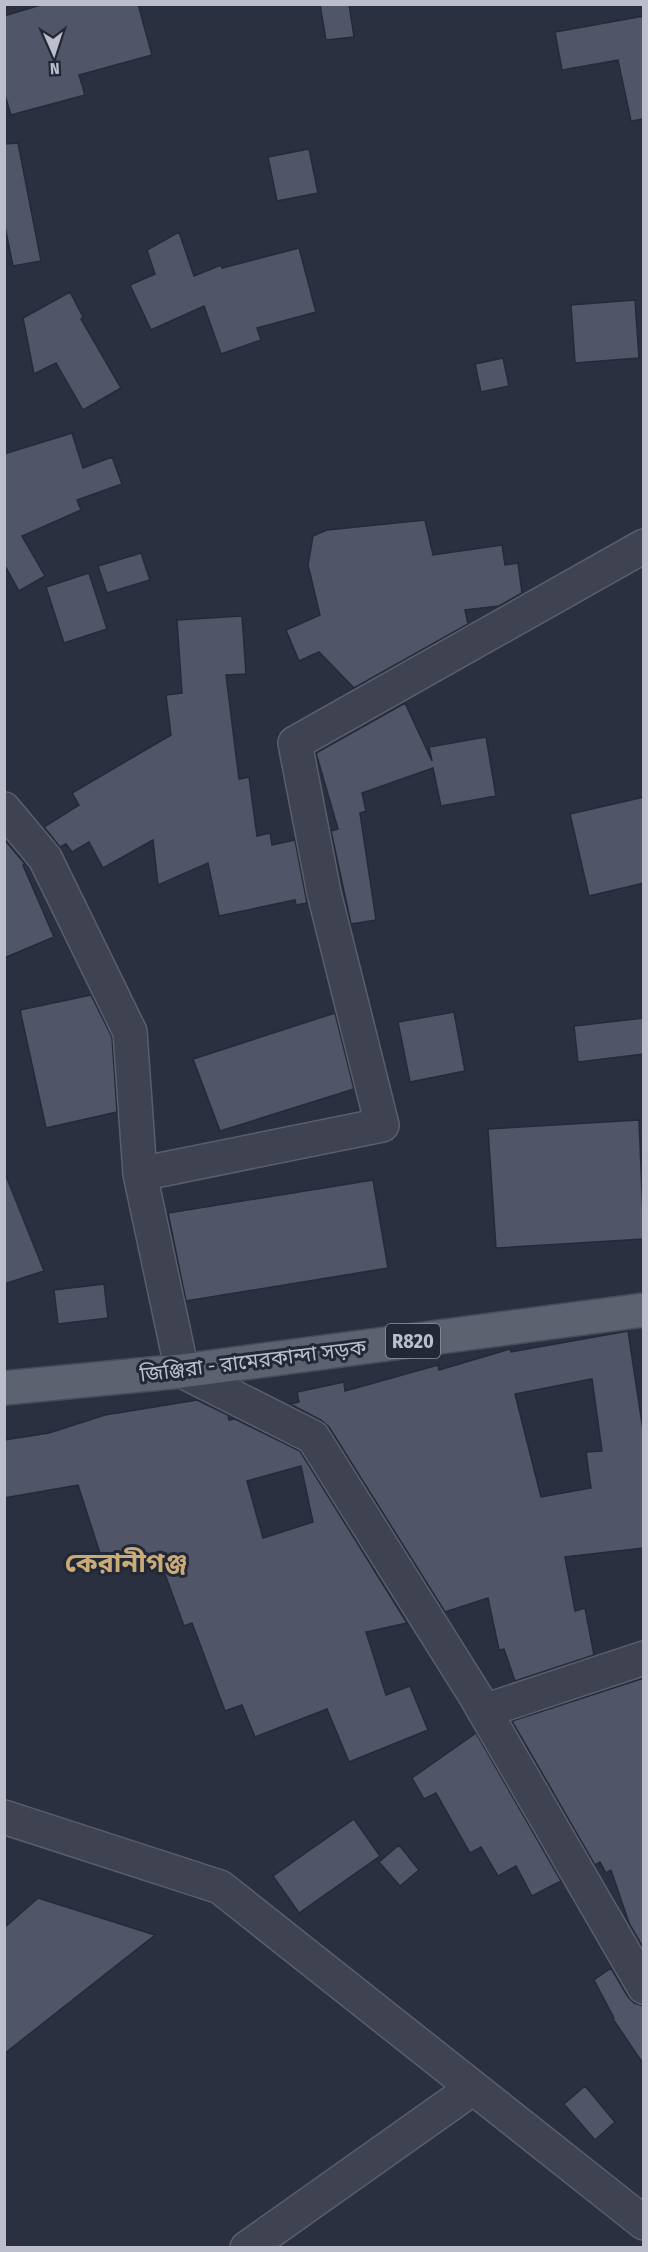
<svg xmlns="http://www.w3.org/2000/svg" width="648" height="2252" font-family="'Fira Sans Condensed','Noto Sans Bengali',sans-serif">
	<style>
		.building { fill: #505567; stroke: #252a38; stroke-width: 1.5; fill-rule: evenodd }
		.lines { fill: none; stroke-linecap: round; stroke-linejoin: round }
		.minor-casing { stroke: #5a5e6b; stroke-width: 36 }
		.primary-casing { stroke: #494c5a; stroke-width: 36 }
		.minor { stroke: #3f4351; stroke-width: 33 }
		.primary { stroke: #5d6270; stroke-width: 33 }
		.labels { text-anchor: middle; stroke-width: 6; stroke-linejoin: round; paint-order: stroke }
		.shield { fill: #232836; stroke: #8e929e; stroke-width: 1.5 }
		.shield-label { font-size: 20px; font-weight: bold; fill: #bcbfcb }
		.street-label { font-size: 21px; fill: #bcbfcb; stroke: #232836 }
		.district-label { font-size: 27px; font-weight: bold; fill: #caab78; stroke: #232836 }
	</style>
	<rect width="100%" height="100%" fill="#2b3041"/>
	<path class="building" d="M 44,4 L 138,4 L 152,55 L 79,75 L 85,95 L 11,115 L 4,92 L 4,16 Z
		M 320,4 L 349,4 L 354,37 L 326,40 Z
		M 644,16 L 644,119 L 631,121 L 618,60 L 562,70 L 555,32 Z
		M 18,143 L 41,261 L 13,266 L 4,222 L 4,144 Z
		M 309,149 L 318,193 L 277,201 L 268,157 Z
		M 179,232 L 194,276 L 221,265 L 222,268 L 299,248 L 316,312 L 257,328 L 261,340 L 221,354 L 204,306 L 151,330 L 130,285 L 155,274 L 147,250 Z
		M 70,292 L 83,317 L 81,319 L 121,388 L 83,410 L 56,363 L 34,374 L 23,318 Z
		M 635,300 L 639,358 L 575,363 L 571,305 Z
		M 503,358 L 509,386 L 481,392 L 475,364 Z
		M 72,433 L 83,468 L 112,457 L 122,484 L 77,500 L 81,510 L 22,536 L 45,576 L 19,591 L 4,564 L 4,454 Z
		M 425,520 L 433,555 L 502,545 L 505,565 L 518,563 L 522,593 L 499,606 L 465,610 L 468,624 L 354,688 L 319,652 L 299,661 L 286,630 L 320,615 L 308,565 L 313,536 L 327,530 Z
		M 141,553 L 150,580 L 107,593 L 98,566 Z
		M 89,573 L 107,629 L 64,643 L 46,587 Z
		M 242,616 L 246,674 L 226,675 L 239,779 L 249,777 L 257,836 L 270,833 L 272,845 L 295,840 L 307,903 L 296,905 L 295,900 L 219,916 L 208,863 L 158,885 L 153,840 L 103,868 L 89,842 L 72,852 L 66,844 L 60,847 L 44,827 L 79,805 L 72,793 L 171,735 L 166,695 L 182,693 L 177,620 Z
		M 405,703 L 432,761 L 429,747 L 486,737 L 496,796 L 441,806 L 433,768 L 362,793 L 366,811 L 360,813 L 376,920 L 351,924 L 331,831 L 338,829 L 316,753 Z
		M 644,797 L 644,883 L 589,896 L 570,814 Z
		M 4,839 L 25,864 L 23,865 L 54,937 L 4,958 Z
		M 91,995 L 112,1037 L 117,1112 L 46,1128 L 20,1010 Z
		M 454,1012 L 465,1071 L 410,1082 L 398,1022 Z
		M 335,1013 L 354,1089 L 220,1131 L 193,1059 Z
		M 644,1018 L 644,1054 L 578,1062 L 574,1026 Z
		M 639,1120 L 644,1239 L 496,1248 L 488,1129 Z
		M 6,1176 L 44,1271 L 4,1284 L 4,1177 Z
		M 373,1180 L 388,1268 L 186,1301 L 168,1213 Z
		M 104,1284 L 108,1318 L 58,1324 L 54,1290 Z
		M 628,1331 L 644,1437 L 644,1548 L 565,1557 L 575,1611 L 585,1608 L 594,1655 L 515,1681 L 504,1649 L 499,1650 L 488,1598 L 445,1612 L 329,1427 L 321,1420 L 290,1404 L 299,1402 L 297,1392 L 344,1382 L 345,1391 L 438,1365 L 439,1370 L 510,1349 L 511,1352 ZM 592,1379 L 602,1451 L 586,1452 L 591,1488 L 541,1497 L 515,1394 Z
		M 197,1400 L 228,1415 L 229,1420 L 235,1419 L 300,1451 L 407,1623 L 366,1632 L 386,1695 L 410,1686 L 428,1730 L 349,1762 L 327,1709 L 255,1737 L 242,1705 L 225,1711 L 192,1623 L 184,1626 L 159,1558 L 107,1575 L 78,1485 L 4,1498 L 4,1440 L 49,1433 L 105,1415 ZM 301,1466 L 313,1522 L 263,1538 L 247,1481 Z
		M 644,1678 L 644,1949 L 629,1923 L 611,1870 L 606,1873 L 600,1862 L 595,1865 L 512,1721 Z
		M 476,1733 L 561,1881 L 532,1896 L 516,1866 L 498,1876 L 481,1847 L 470,1853 L 436,1793 L 424,1799 L 412,1778 Z
		M 354,1819 L 380,1856 L 299,1913 L 273,1876 Z
		M 399,1845 L 419,1870 L 400,1886 L 379,1862 Z
		M 38,1898 L 155,1935 L 4,2054 L 4,1928 Z
		M 611,1968 L 628,1997 L 634,2003 L 644,2006 L 644,2065 L 613,2019 L 614,2018 L 594,1980 Z
		M 585,2086 L 615,2122 L 595,2140 L 564,2104 Z"/>
	<g class="lines">
		<defs>
			<path id="minor" d="M 644,546 L 295,743 L 324,893 L 382,1125 L 140,1174 L 182,1371 L 313,1437 L 475,1695 L 644,1987
				M 4,809 L 45,858 L 130,1032 L 140,1174
				M 484,1711 L 644,1658
				M 4,1817 L 220,1887 L 644,2223
				M 247,2248 L 473,2088"/>
			<path id="primary" d="M 4,1388 L 182,1371 L 644,1310"/>
		</defs>
		<use href="#minor" class="minor-casing"/>
		<use href="#primary" class="primary-casing"/>
		<use href="#minor" class="minor"/>
		<use href="#primary" class="primary"/>
	</g>
	<g class="labels">
		<rect class="shield" x="386" y="1324" width="54" height="34" rx="4.5"/>
		<g class="shield-label">
			<text x="413" y="1348">R820</text>
		</g>
		<g class="street-label">
			<text transform="translate(253 1361) rotate(-7)" y="7">জিঞ্জিরা - রামেরকান্দা সড়ক</text>
		</g>
		<g class="district-label">
			<text x="126" y="1572">কেরানীগঞ্জ</text>
		</g>
	</g>
	<rect width="648" height="2252" fill="none" stroke="#bcbfcb" stroke-width="12"/>
	<g transform="translate(54 54) rotate(177)" stroke="#232836" stroke-width="4.5" paint-order="stroke">
	<path d="M0-4.5L10 22L0 15L-10 22Z" fill="#bcbfcb"/>
	<text y="-9" font-size="16" font-weight="bold" text-anchor="middle" fill="#bcbfcb">N</text>
	</g>
</svg>
